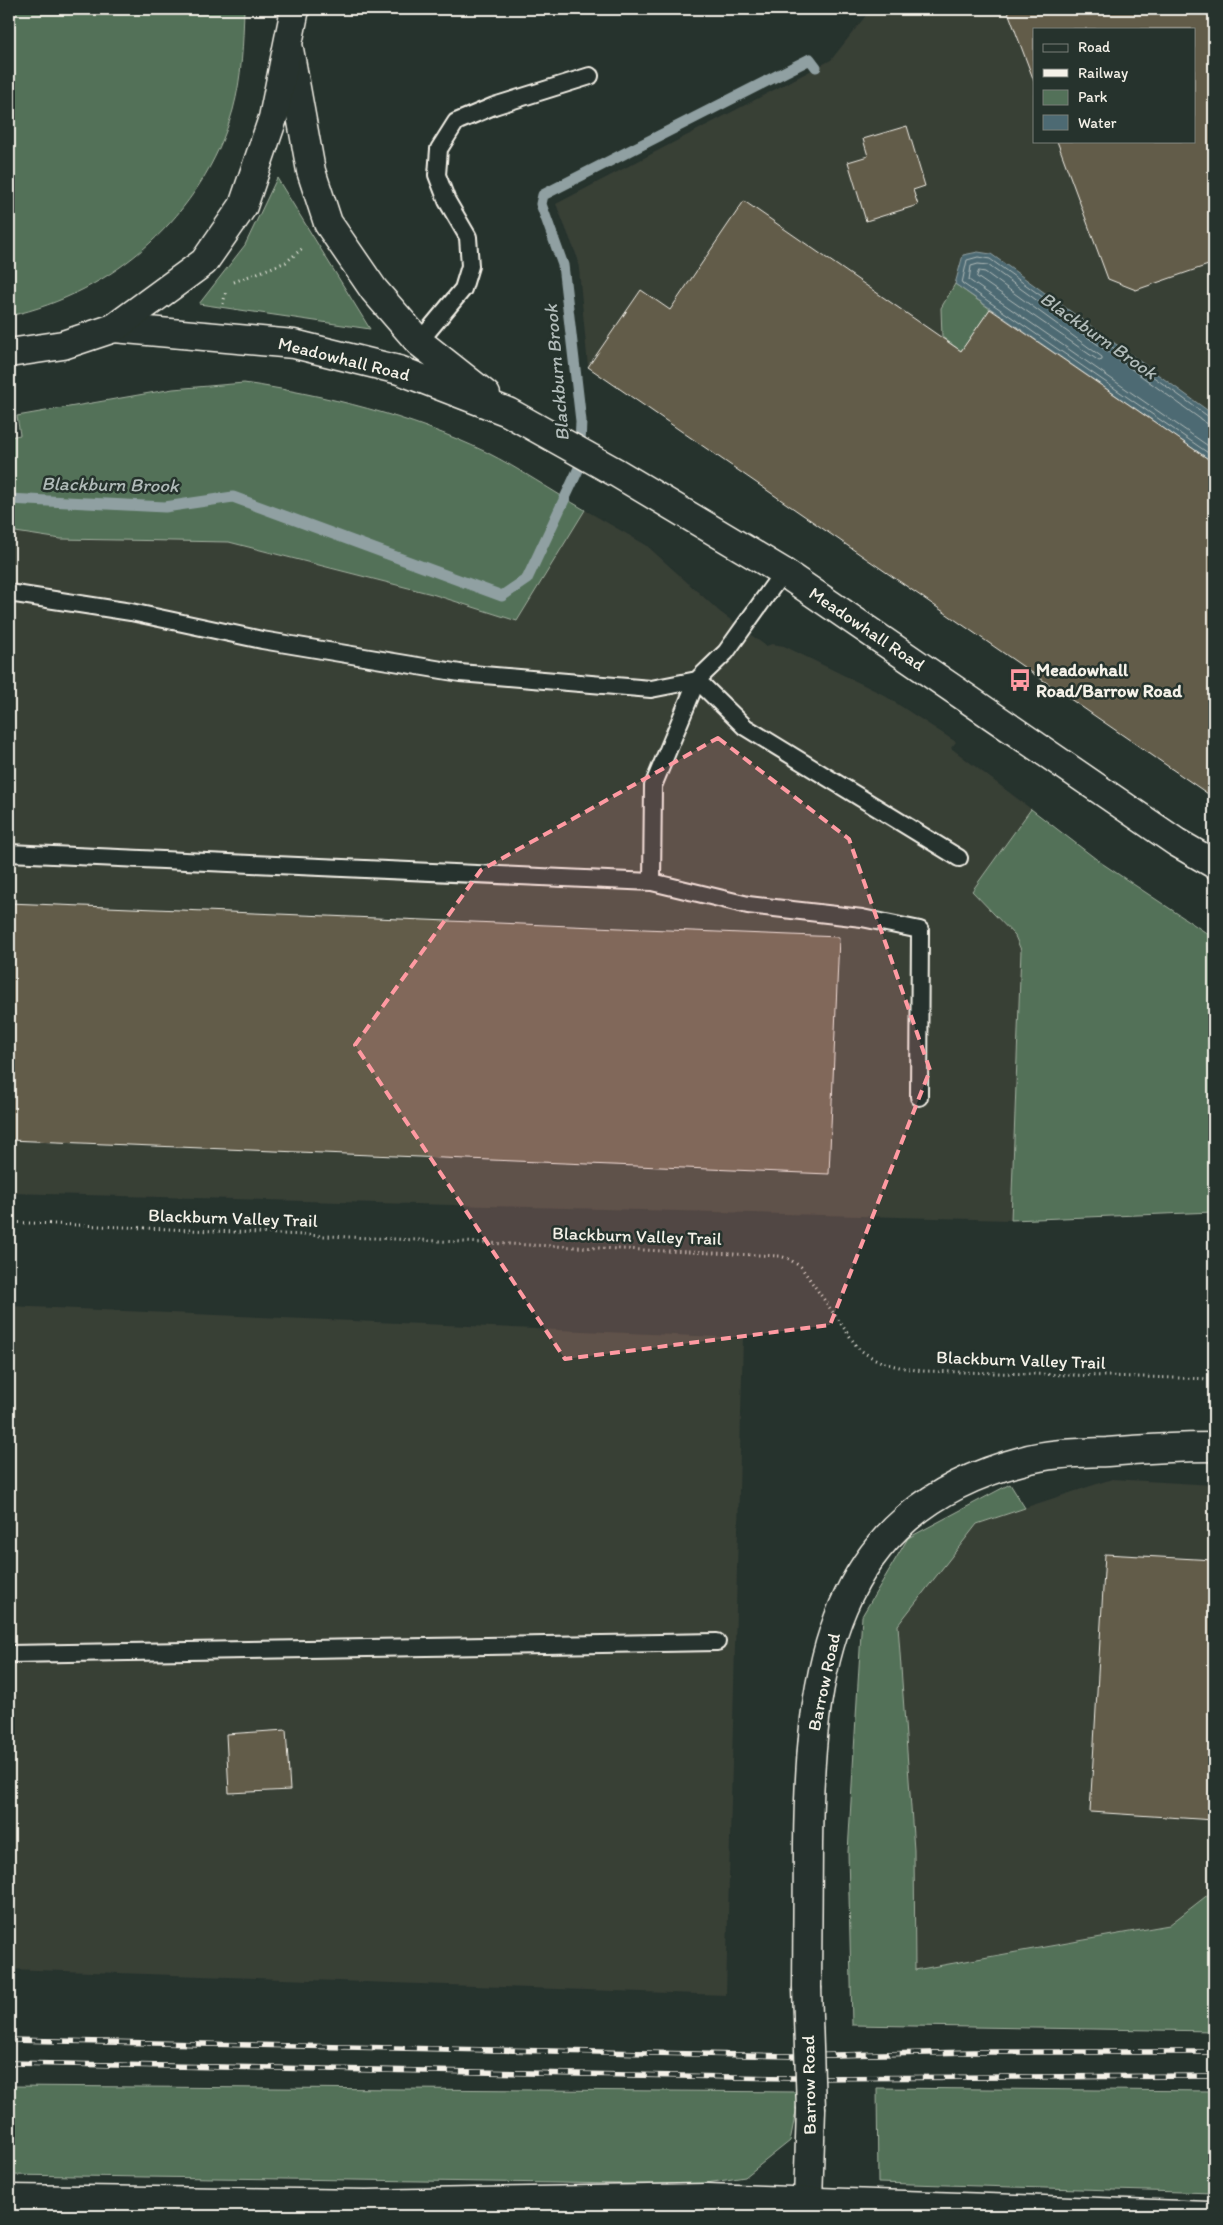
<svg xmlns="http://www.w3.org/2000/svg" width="1223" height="2225" font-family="Itim,sans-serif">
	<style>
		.built { fill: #383f36; fill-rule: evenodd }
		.green { fill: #537159; stroke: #a4b1a0 }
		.water { fill: #4d6a73; stroke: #90a0a2 }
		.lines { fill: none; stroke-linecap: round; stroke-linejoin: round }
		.shore { stroke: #b1bbb9; stroke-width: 1 }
		.stream { stroke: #90a0a2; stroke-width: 11 }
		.building { fill: #625c4a; stroke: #f4f1e8 }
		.service-casing { stroke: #f4f1e8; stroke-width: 20 }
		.tertiary-casing { stroke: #f4f1e8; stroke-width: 31 }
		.secondary-casing { stroke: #f4f1e8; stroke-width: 31 }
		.primary-casing { stroke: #f4f1e8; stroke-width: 31 }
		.trunk-casing { stroke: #f4f1e8; stroke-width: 31 }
		.path { stroke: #f4f1e8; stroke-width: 3; stroke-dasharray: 1 4; stroke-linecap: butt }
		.service { stroke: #26332d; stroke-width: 16 }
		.tertiary { stroke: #26332d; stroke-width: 28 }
		.secondary { stroke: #26332d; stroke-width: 28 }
		.primary { stroke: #26332d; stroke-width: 28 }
		.trunk { stroke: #26332d; stroke-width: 28 }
		.rail-casing { stroke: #f4f1e8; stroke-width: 5.5 }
		.rail { stroke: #26332d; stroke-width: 4; stroke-dasharray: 11; stroke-linecap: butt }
		.tertiary-bridge-casing { stroke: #f4f1e8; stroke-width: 31; stroke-linecap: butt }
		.tertiary-bridge { stroke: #26332d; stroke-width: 28 }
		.marked { fill: #ff9aa2; fill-opacity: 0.2; stroke: #ff9aa2; stroke-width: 4; stroke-dasharray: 10 6; stroke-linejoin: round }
		.labels { text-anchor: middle; stroke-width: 5; stroke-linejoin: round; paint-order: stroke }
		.street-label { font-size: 18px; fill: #f4f1e8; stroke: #26332d }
		.poi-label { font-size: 18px; font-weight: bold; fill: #f4f1e8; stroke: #26332d; text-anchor: start }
		.water-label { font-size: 19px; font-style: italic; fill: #b1bbb9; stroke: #26332d }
	</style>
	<rect width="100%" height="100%" fill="#26332d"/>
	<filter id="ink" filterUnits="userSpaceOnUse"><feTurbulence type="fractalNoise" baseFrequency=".02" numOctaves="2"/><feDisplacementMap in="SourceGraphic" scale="10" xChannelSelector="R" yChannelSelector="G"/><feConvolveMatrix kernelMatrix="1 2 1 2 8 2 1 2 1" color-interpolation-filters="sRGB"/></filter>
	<g filter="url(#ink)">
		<path class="built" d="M 871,9 L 1214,9 L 1214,798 L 588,367 L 578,259 L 556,204 L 831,60 ZM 1034,29 L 1194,29 L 1194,141 L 1034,141 Z
			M 585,510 L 646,545 L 720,612 L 766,646 L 772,644 L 784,646 L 882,694 L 956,742 L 951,748 L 1031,809 L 972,891 L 1015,936 L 1021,950 L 1011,1220 L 9,1193 L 9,531 L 61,539 L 229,542 L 432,594 L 517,621 Z
			M 9,1306 L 743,1338 L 726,1995 L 9,1969 Z
			M 1112,1479 L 1214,1485 L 1214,1890 L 1169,1925 L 915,1970 L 914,1850 L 898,1625 L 972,1525 Z"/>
		<path class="green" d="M 9,9 L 244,9 C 243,43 242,77 233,110 C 203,215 114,293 9,316 Z
			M 277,178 L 370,329 L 199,304 L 245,245 Z
			M 955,284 L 990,309 L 961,351 L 942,337 L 941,308 Z
			M 244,383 C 326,395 411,416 486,452 C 520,469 552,491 585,510 L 517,621 L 432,594 L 229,542 L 61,539 L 9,531 L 9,437 L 20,435 L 17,416 L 173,389 Z
			M 1031,809 L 1100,862 L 1214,938 L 1214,1212 L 1011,1220 L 1021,950 L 1015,936 L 972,891 Z
			M 1010,1484 L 1025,1508 L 977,1524 L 898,1625 L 914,1850 L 915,1970 L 1169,1925 L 1214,1890 L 1214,2031 L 852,2025 L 848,1852 L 862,1616 L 908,1538 Z
			M 9,2086 L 800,2092 L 790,2141 L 745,2177 L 694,2185 L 9,2175 Z
			M 877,2088 L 1214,2091 L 1214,2193 L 878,2183 Z"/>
		<path class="water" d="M 978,252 L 991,254 L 1214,415 L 1214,463 L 955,284 L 963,255 Z"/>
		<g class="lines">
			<path class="shore" d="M 979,271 L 985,272 L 1102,357 L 1102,360 L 1099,361 L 977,277 Z
				M 1214,419 L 1209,417 L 990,259 L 978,257 L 967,260 L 962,283 L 1214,457
				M 1214,425 L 1206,423 L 988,265 L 978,264 L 971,266 L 969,280 L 1214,450"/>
			<path class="stream" d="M 9,499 L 165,507 L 233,497 L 502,596 L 527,579 L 579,468 L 581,421 L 563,265 L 541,204 L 543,195 L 810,59 L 816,67"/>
		</g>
		<path class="building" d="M 1007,9 L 1214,9 L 1214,263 L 1136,290 L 1108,279 L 1057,141 L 1194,141 L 1194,29 L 1034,29 L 1034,81 Z
			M 907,126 L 925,186 L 913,190 L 918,205 L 866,221 L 848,162 L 868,156 L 863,139 Z
			M 744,201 L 961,351 L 990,309 L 1214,463 L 1214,798 L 588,367 L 641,290 L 670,310 Z
			M 9,903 L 839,937 L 829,1174 L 9,1140 Z
			M 1105,1554 L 1214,1560 L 1214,1820 L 1090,1812 Z
			M 286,1730 L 290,1790 L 229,1793 L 226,1734 Z"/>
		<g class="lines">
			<defs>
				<path id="service" d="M 419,342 L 463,289 L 470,266 L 468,237 L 447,201 L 437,175 L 439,149 L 456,122 L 494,106 L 590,76
					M 9,593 L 131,612 L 262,640 L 460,673 L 651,689 L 697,680 L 726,652 L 783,572
					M 9,853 L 652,882 L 653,786 L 697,680 L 745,727 L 959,858
					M 652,882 L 748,905 L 862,918 L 920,930 L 919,1097
					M 9,1654 L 717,1642"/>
				<path id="tertiary" d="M 807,1987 C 807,1940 808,1892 808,1844 C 810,1672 828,1512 1022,1461 C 1049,1453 1079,1453 1107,1452 C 1143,1449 1179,1447 1214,1447
					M 808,2201 L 811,2109"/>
				<path id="secondary" d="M 9,2199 L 366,2204 L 707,2198 L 1209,2216"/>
				<path id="primary" d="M 289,49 L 311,171 L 328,223 L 374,290 L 419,342 L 486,395
					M 114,328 L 294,344 L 399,370 L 508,412 L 617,473 L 783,572 L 1176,842 L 1214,864"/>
				<path id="trunk" d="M 9,353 L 63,345 L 114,328 L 204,262 L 243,206 L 273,118 L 295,9"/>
			</defs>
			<use href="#service" class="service-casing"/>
			<use href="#tertiary" class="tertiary-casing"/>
			<use href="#secondary" class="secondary-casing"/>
			<use href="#primary" class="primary-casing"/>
			<use href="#trunk" class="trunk-casing"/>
			<path class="path" d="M 234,282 L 286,262 L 303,248
				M 223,304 L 226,291
				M 9,1222 L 780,1256 L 789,1259 L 801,1267 L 858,1348 C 877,1364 900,1368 924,1371 L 1214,1379"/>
			<use href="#service" class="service"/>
			<use href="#tertiary" class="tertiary"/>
			<use href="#secondary" class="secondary"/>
			<use href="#primary" class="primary"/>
			<use href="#trunk" class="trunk"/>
			<defs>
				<path id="rail" d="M 9,2040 L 790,2056 L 973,2052 L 1214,2052
					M 9,2063 L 788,2078 L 1214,2076"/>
			</defs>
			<use href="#rail" class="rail-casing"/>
			<use href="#rail" class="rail"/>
			<defs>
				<path id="tertiary-bridge" d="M 807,1987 L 811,2109"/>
			</defs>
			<use href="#tertiary-bridge" class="tertiary-bridge-casing"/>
			<use href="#tertiary-bridge" class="tertiary-bridge"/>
		</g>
	</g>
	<path class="marked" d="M 718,738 L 849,839 L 930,1070 L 830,1325 L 565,1359 L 355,1045 L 481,870 Z"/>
	<defs>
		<symbol id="bus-bare" viewBox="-9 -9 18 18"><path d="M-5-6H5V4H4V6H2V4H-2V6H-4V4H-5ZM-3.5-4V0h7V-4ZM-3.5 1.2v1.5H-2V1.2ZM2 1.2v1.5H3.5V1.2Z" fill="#ff9aa2" stroke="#26332d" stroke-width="2.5" paint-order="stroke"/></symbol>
	</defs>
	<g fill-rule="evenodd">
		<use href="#bus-bare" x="1004" y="664" width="32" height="32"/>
	</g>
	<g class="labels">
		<g class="street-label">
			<text transform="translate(344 359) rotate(14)" y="6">Meadowhall Road</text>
			<text transform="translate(867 629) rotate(34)" y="6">Meadowhall Road</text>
			<text transform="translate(233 1218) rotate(2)" y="6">Blackburn Valley Trail</text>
			<text transform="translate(637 1236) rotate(2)" y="6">Blackburn Valley Trail</text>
			<text transform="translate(1021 1360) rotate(2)" y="6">Blackburn Valley Trail</text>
			<text transform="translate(824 1682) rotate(-78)" y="6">Barrow Road</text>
			<text transform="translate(809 2085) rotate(-91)" y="6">Barrow Road</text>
		</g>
		<g class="poi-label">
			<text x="1036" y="676">Meadowhall<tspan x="1036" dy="21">Road/Barrow Road</tspan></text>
		</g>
		<g class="water-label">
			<text transform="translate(1099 335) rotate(35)" y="7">Blackburn Brook</text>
			<text transform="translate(556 373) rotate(-95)" y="7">Blackburn Brook</text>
			<text transform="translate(110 484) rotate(1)" y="7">Blackburn Brook</text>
		</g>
	</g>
	<rect width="1223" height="2225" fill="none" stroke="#26332d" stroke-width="30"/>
	<rect x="15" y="15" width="1193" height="2195" fill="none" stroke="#f4f1e8" stroke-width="2" filter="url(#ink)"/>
	<rect x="1033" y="28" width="162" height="115" fill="#26332d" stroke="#787f78"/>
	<rect x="1043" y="44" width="25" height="8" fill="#26332d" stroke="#787f78"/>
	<text x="1078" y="52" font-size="15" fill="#f4f1e8">Road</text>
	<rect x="1043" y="69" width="25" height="8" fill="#f4f1e8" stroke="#787f78"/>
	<text x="1078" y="78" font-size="15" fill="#f4f1e8">Railway</text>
	<rect x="1043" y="90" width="25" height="15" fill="#537159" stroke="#787f78"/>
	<text x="1078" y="102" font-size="15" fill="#f4f1e8">Park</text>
	<rect x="1043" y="115" width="25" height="15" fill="#4d6a73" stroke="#787f78"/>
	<text x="1078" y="128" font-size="15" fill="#f4f1e8">Water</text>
</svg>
